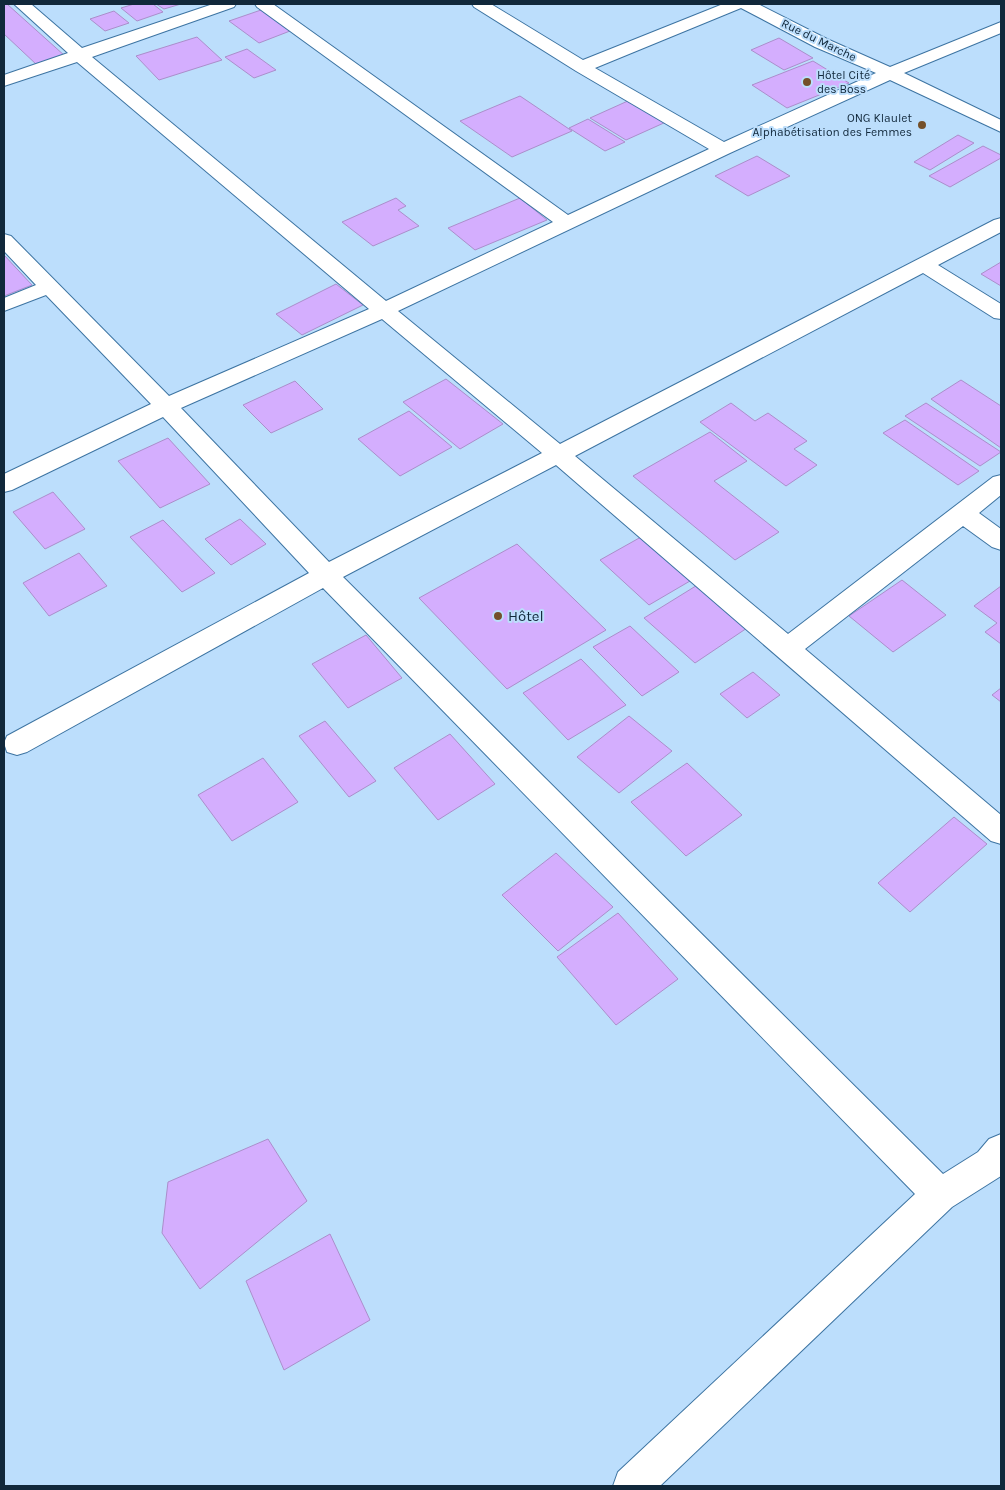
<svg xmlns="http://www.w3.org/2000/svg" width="1005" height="1490" font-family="Karla,sans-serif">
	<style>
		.building { fill: #d4aefe; stroke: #ab8ecb }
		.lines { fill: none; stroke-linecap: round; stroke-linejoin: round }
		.street-casing { stroke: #3d74a2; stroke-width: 2 }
		.street { fill: #fff; fill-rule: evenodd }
		.poi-dot { fill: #74502a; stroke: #bcdefc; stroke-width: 2 }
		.labels { text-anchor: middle; stroke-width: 4; stroke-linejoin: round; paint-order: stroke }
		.far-street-label { font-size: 12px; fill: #11283b; stroke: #bcdefc }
		.far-poi-label { font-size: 12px; fill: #11283b; stroke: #bcdefc; text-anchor: start }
		.poi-label { font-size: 15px; fill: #11283b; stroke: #bcdefc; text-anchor: start }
	</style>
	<rect width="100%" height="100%" fill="#bcdefc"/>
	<path class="building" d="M 4,4 L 7,4 L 65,56 L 37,65 L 4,34 Z
		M 134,4 L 153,4 L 163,12 L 137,21 L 121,8 Z
		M 156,4 L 181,4 L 164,9 Z
		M 261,10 L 290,31 L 259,43 L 229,21 Z
		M 114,11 L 129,23 L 105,31 L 90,19 Z
		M 197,37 L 222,60 L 159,80 L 136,56 Z
		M 779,38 L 813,58 L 784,70 L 751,50 Z
		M 247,49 L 276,70 L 254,78 L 225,57 Z
		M 813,61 L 849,83 L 787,108 L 752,85 Z
		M 520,96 L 572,131 L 512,157 L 460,121 Z
		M 630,100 L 666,122 L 626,140 L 590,118 Z
		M 588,119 L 625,142 L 605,151 L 569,128 Z
		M 958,135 L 974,143 L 930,170 L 914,162 Z
		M 983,146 L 1001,155 L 1001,158 L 950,187 L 929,176 Z
		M 757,156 L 790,176 L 748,196 L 715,176 Z
		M 396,198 L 406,206 L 398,210 L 419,226 L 373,246 L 342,222 Z
		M 520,198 L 547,220 L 475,250 L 448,228 Z
		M 4,255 L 32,285 L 4,296 Z
		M 1001,262 L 1001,286 L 981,274 Z
		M 336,284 L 363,305 L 302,335 L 276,314 Z
		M 446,379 L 503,424 L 460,449 L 403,402 Z
		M 961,380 L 1001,406 L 1001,448 L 931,399 Z
		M 295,381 L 323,409 L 271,433 L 243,405 Z
		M 731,403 L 755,421 L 768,413 L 807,441 L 794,449 L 817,465 L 786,486 L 700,422 Z
		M 926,403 L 1001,452 L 980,466 L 905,416 Z
		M 409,411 L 452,447 L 400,476 L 358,439 Z
		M 905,420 L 979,471 L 958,485 L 883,433 Z
		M 710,432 L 747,461 L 714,481 L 779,532 L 735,560 L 633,476 Z
		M 168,438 L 210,484 L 160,508 L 118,461 Z
		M 53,492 L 85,529 L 45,549 L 13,512 Z
		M 240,519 L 266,544 L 231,565 L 205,539 Z
		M 163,520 L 215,573 L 182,592 L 130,537 Z
		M 641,537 L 690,581 L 649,605 L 600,560 Z
		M 517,544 L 606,630 L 507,689 L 419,598 Z
		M 79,553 L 107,586 L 49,616 L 23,583 Z
		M 902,580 L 946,615 L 893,652 L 849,616 Z
		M 699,584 L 750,626 L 695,663 L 644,618 Z
		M 1001,586 L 1001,644 L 985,632 L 997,623 L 974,606 Z
		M 630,626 L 679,672 L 642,696 L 593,647 Z
		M 366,635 L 402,678 L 348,708 L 312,664 Z
		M 581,659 L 626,705 L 568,740 L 523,693 Z
		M 753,672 L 780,695 L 747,718 L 720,694 Z
		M 1001,688 L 1001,702 L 992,695 Z
		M 629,716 L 672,751 L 619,793 L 577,757 Z
		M 325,721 L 376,781 L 349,797 L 299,736 Z
		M 450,734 L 495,784 L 438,820 L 394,768 Z
		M 263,758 L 298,802 L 232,841 L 198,795 Z
		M 687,763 L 742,815 L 686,856 L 631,802 Z
		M 954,817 L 987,844 L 910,912 L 878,883 Z
		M 556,853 L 613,907 L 558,951 L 502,895 Z
		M 618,913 L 678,979 L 616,1025 L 557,957 Z
		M 268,1139 L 307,1201 L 200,1289 L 162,1233 L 168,1182 Z
		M 330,1234 L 370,1320 L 284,1370 L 246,1281 Z"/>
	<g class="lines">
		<defs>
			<path id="street" d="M 14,4 L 31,4 L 82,48 L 213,4 L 236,4 L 234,7 L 92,57 L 386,301 L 553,222 L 257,7 L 255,4 L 273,4 L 568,215 L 709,149 L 576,71 L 474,7 L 472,4 L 491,4 L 583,60 L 723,4 L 758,4 L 827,39 L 890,67 L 1001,22 L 1001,33 L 904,73 L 1001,120 L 1001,132 L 890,80 L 730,153 L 398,311 L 560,444 L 994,220 L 1001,218 L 1001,232 L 938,265 L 1001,304 L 1001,319 L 994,318 L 923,273 L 575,456 L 788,634 L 993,477 L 1001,475 L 1001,495 L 979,513 L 1001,529 L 1001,550 L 992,547 L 963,526 L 805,649 L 1001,815 L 1001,844 L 991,841 L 556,465 L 343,577 L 943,1174 L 978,1152 L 989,1139 L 1001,1134 L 1001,1176 L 952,1207 L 660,1486 L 613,1486 L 618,1472 L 915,1194 L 323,588 L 27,752 L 17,755 L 7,752 L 4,743 L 7,736 L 309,573 L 163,417 L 12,490 L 4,492 L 4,474 L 151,404 L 46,295 L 4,311 L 4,298 L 36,285 L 4,251 L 4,234 L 11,236 L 169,396 L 369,309 L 77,62 L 4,86 L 4,75 L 68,53 ZM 741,8 L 815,47 L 876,73 L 724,142 L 595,68 ZM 382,319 L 542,453 L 329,562 L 181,408 Z"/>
		</defs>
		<use href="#street" class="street-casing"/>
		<use href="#street" class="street"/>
	</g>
	<g class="poi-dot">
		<circle cx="807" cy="82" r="5"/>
		<circle cx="922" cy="125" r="5"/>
		<circle cx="498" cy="616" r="5"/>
	</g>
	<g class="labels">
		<g class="far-street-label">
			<text transform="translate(819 40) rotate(26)" y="4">Rue du Marche</text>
		</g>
		<g class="far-poi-label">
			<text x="817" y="79">Hôtel Cité<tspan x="817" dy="14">des Boss</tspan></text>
			<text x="912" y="122" text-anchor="end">ONG Klaulet<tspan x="912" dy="14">Alphabétisation des Femmes</tspan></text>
		</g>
		<g class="poi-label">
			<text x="508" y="621">Hôtel</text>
		</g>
	</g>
	<rect width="1005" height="1490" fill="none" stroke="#11283b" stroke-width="10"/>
</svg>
